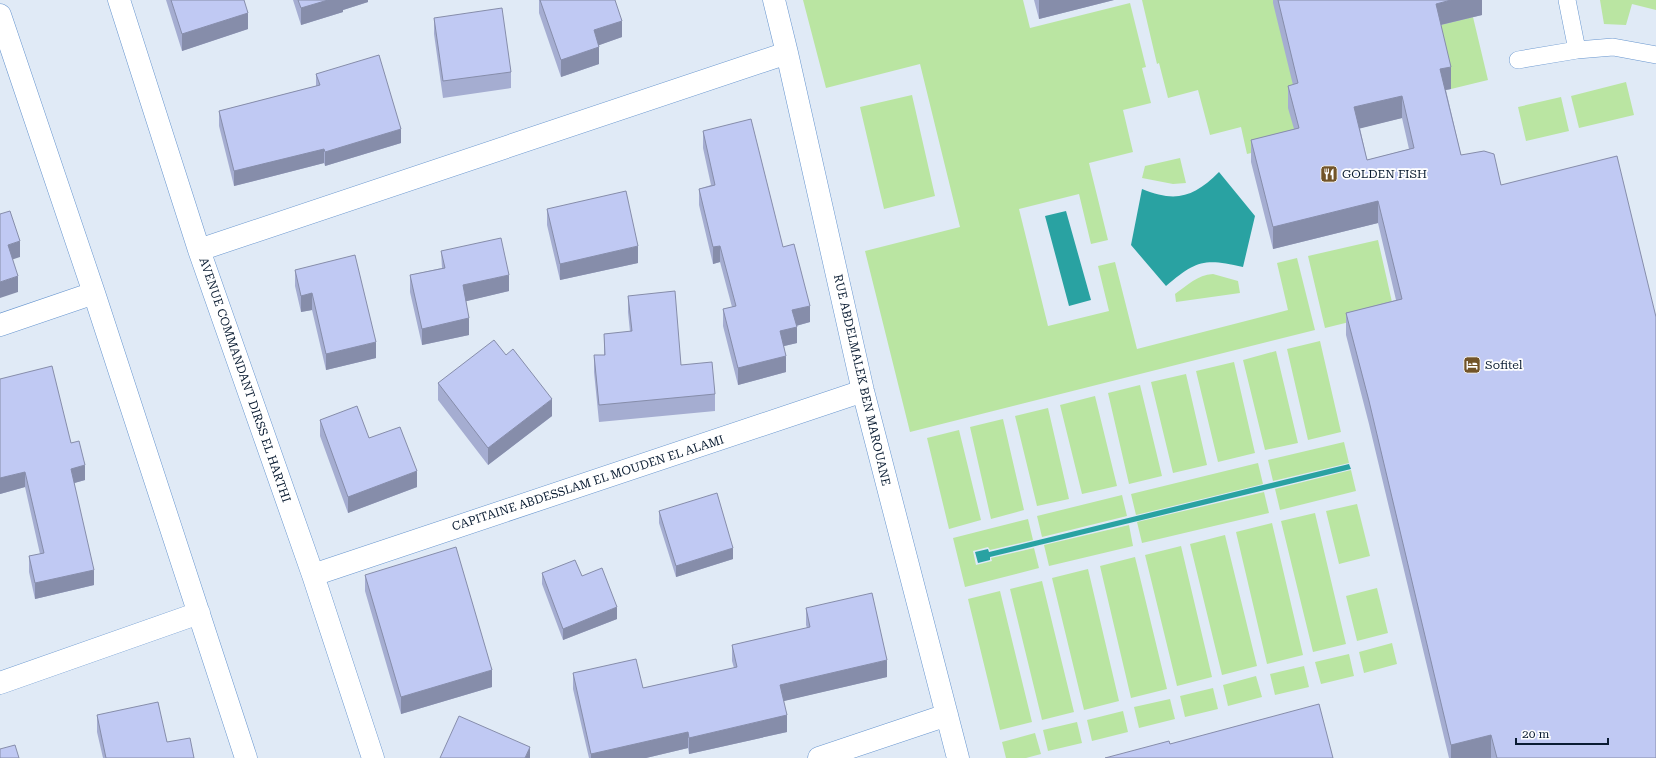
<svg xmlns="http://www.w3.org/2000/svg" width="1656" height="758" font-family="'Roboto Serif',serif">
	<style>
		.green { fill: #bae5a2 }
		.water { fill: #29a2a2 }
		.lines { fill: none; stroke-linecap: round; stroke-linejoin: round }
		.service-casing { stroke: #6896cf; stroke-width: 18 }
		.minor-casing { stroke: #6896cf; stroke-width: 23 }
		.service { stroke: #fff; stroke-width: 17 }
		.minor { stroke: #fff; stroke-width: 22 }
		.wall { fill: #a5add1; fill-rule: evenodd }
		.shaded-wall { fill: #868daa }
		.building { fill: #c0c9f3; stroke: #868daa; fill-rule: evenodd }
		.labels { text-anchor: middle; stroke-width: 3.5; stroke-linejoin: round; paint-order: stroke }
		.poi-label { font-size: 12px; fill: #0a1c32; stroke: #fff; text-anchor: start }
		.street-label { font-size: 12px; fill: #0a1c32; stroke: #fff }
	</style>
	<rect width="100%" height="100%" fill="#e0eaf6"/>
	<path class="green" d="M 803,0 L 1023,0 L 1030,28 L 1130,3 L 1146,67 L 1142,68 L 1151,103 L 1123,110 L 1133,152 L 1089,163 L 1108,240 L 1091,244 L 1079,194 L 1019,209 L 1048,326 L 1109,311 L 1098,266 L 1115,262 L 1137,349 L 1288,310 L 1277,263 L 1297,258 L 1315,330 L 910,432 L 865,251 L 960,227 L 920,64 L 826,88 Z
		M 1142,0 L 1286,0 L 1298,106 L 1297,142 L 1247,154 L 1241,127 L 1210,135 L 1198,90 L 1168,98 L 1159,63 L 1157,64 Z
		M 1600,0 L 1656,0 L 1656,10 L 1632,4 L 1626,25 L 1604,24 Z
		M 1473,17 L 1488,80 L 1451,89 L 1436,26 Z
		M 1626,82 L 1634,115 L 1579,128 L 1571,96 Z
		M 912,95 L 935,196 L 884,209 L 860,107 Z
		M 1561,97 L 1569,131 L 1526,141 L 1518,107 Z
		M 1180,158 L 1186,183 L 1173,184 L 1142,178 L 1145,166 Z
		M 1378,240 L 1394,311 L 1325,328 L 1308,256 Z
		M 1213,274 L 1238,281 L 1240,293 L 1176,302 L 1175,294 C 1188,285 1197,275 1213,274 Z
		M 1320,341 L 1341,432 L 1308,440 L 1287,349 Z
		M 1276,351 L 1298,443 L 1265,450 L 1243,360 Z
		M 1234,362 L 1255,453 L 1218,462 L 1196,371 Z
		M 1186,374 L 1207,465 L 1173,473 L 1151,382 Z
		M 1140,385 L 1162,476 L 1129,484 L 1108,393 Z
		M 1095,396 L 1117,486 L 1082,494 L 1060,405 Z
		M 1048,408 L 1069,499 L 1037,506 L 1015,416 Z
		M 1003,419 L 1024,510 L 991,519 L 970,427 Z
		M 959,430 L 981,520 L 949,529 L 927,438 Z
		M 1344,442 L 1349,463 L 1273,481 L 1268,460 Z
		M 1258,463 L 1263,484 L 1136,515 L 1131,494 Z
		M 1351,470 L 1356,491 L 1280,510 L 1275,489 Z
		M 1264,492 L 1269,513 L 1142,543 L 1137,522 Z
		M 1122,495 L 1127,516 L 1042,537 L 1037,516 Z
		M 1357,504 L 1370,556 L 1339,564 L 1326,511 Z
		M 1315,513 L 1346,644 L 1313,652 L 1281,521 Z
		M 1028,519 L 1033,540 L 990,550 L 988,547 L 973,551 L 976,565 L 992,561 L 991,558 L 1034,548 L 1039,568 L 965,587 L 953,538 Z
		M 1272,523 L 1303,655 L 1267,664 L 1236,532 Z
		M 1129,525 L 1133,546 L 1049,566 L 1044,545 Z
		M 1225,535 L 1257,666 L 1222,675 L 1190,544 Z
		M 1181,546 L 1212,677 L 1177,686 L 1145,555 Z
		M 1135,557 L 1167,689 L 1131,698 L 1100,566 Z
		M 1088,569 L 1119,701 L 1084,710 L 1052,578 Z
		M 1042,581 L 1074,712 L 1042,720 L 1010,589 Z
		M 1377,588 L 1388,633 L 1357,641 L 1346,596 Z
		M 1000,591 L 1032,722 L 1000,730 L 968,599 Z
		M 1392,643 L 1397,664 L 1364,673 L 1359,652 Z
		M 1349,654 L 1354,676 L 1321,684 L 1315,662 Z
		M 1304,666 L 1309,687 L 1275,695 L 1270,674 Z
		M 1256,676 L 1262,697 L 1228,706 L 1223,685 Z
		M 1213,688 L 1218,709 L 1185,717 L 1180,696 Z
		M 1170,699 L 1175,719 L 1139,728 L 1134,707 Z
		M 1123,711 L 1128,732 L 1092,741 L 1087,720 Z
		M 1077,722 L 1082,743 L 1048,751 L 1043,730 Z
		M 1035,733 L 1041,754 L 1026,758 L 1006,758 L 1002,742 Z"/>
	<path class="water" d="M 1219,172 L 1255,216 L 1243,267 C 1205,258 1196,260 1166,286 L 1131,245 L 1142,189 C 1176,203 1194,197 1219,172 Z
		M 1066,211 L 1091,300 L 1069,306 L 1045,216 Z
		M 1349,464 L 1351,469 L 990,557 L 990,560 L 978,563 L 975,552 L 988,549 L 989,552 Z"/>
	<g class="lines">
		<defs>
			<path id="service" d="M 1567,0 L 1577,50
				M 1518,60 L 1577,50 L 1613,47 L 1656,55"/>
			<path id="minor" d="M 119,0 L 199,250 L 313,575 L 373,758
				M 774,0 L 787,53 L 863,391 L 958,758
				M 0,15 L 94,293 L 246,758
				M 199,250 L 787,53
				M 0,325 L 94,293
				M 313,575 L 863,391
				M 0,683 L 199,613
				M 819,758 L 947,715"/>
		</defs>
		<use href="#service" class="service-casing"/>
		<use href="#minor" class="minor-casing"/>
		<use href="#service" class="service"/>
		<use href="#minor" class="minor"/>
	</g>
	<path class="wall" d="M 166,0 L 244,0 L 248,29 L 182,51 Z
		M 293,0 L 368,0 L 368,2 L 343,10 L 343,12 L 301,25 Z
		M 539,0 L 615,0 L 622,37 L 599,45 L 599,64 L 561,77 L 539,13 Z
		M 1034,0 L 1114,0 L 1039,19 Z
		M 1273,0 L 1482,0 L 1482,15 L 1441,25 L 1451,89 L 1446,90 L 1461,155 L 1501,185 L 1656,758 L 1449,758 L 1369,424 L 1346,335 L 1346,313 L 1396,300 L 1378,223 L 1273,249 L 1251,162 L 1251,140 L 1294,129 L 1288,108 L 1288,86 L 1293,85 L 1273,3 ZM 1402,118 L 1409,149 L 1367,160 L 1360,128 Z
		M 434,18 L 511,72 L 511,88 L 443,98 L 434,34 Z
		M 316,74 L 401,143 L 325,166 L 324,163 L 234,186 L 219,126 L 219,111 L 316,86 Z
		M 703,131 L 783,247 L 810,322 L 796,326 L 797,343 L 784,346 L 786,372 L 738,385 L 723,326 L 723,309 L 732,307 L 720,262 L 713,264 L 699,205 L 699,189 L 711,185 L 703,148 Z
		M 547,209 L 638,263 L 560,280 L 547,225 Z
		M 441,251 L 509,291 L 466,301 L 469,335 L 422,345 L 410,292 L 410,275 L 442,268 Z
		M 295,270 L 376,358 L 326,370 L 312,310 L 301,312 L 295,286 Z
		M 628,296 L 681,365 L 715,394 L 715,411 L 599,422 L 594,372 L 594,355 L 604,355 L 604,334 L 630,332 L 628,312 Z
		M 0,379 L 71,443 L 85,480 L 74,483 L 94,585 L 35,599 L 29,572 L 29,556 L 40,554 L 25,487 L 0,494 Z
		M 438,383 L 552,416 L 488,465 L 438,400 Z
		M 320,420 L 369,438 L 417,487 L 348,513 L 320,436 Z
		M 659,511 L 733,559 L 676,577 L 659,523 Z
		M 542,573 L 617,619 L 563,640 L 542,584 Z
		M 365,575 L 492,687 L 401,714 L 365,591 Z
		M 806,608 L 887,677 L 783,701 L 787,732 L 689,754 L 688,748 L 646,758 L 589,758 L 573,689 L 573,673 L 643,688 L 734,668 L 732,661 L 732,645 L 807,628 L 806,625 Z
		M 97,715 L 167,742 L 194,758 L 103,758 L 97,732 Z"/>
	<path class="shaded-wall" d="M 328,0 L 368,0 L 368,2 L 343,10 L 343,12 L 301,25 L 301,8 Z
		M 1039,0 L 1114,0 L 1039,19 Z
		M 1451,0 L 1482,0 L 1482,15 L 1436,26 L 1436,4 Z
		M 248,13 L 248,29 L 182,51 L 182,34 Z
		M 622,21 L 622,37 L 594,47 L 594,30 Z
		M 599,47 L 599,64 L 561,77 L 561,60 Z
		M 1451,67 L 1451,89 L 1440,91 L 1440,69 Z
		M 1402,96 L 1402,118 L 1354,130 L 1354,107 Z
		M 401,129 L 401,143 L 325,166 L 325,152 Z
		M 324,149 L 324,163 L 234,186 L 234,171 Z
		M 1378,201 L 1378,223 L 1273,249 L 1273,227 Z
		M 20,241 L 20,257 L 8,261 L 8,245 Z
		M 638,246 L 638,263 L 560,280 L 560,264 Z
		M 720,246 L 720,262 L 713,264 L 713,247 Z
		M 509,275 L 509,291 L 463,302 L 463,285 Z
		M 18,276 L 18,292 L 0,298 L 0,282 Z
		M 312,293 L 312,310 L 301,312 L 301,296 Z
		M 810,306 L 810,322 L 792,327 L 792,310 Z
		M 469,318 L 469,335 L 422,345 L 422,329 Z
		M 797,327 L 797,343 L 780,347 L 780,331 Z
		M 376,342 L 376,358 L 326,370 L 326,354 Z
		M 786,356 L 786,372 L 738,385 L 738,368 Z
		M 552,399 L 552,416 L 488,465 L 488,448 Z
		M 85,465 L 85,480 L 71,484 L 71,469 Z
		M 417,471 L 417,487 L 348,513 L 348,497 Z
		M 25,472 L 25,487 L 0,494 L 0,478 Z
		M 733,548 L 733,559 L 676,577 L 676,566 Z
		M 94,570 L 94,585 L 35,599 L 35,583 Z
		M 617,607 L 617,619 L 563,640 L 563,629 Z
		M 887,660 L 887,677 L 780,702 L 780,685 Z
		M 492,670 L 492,687 L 401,714 L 401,697 Z
		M 787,715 L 787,732 L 689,754 L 689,738 Z
		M 688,732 L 688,748 L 646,758 L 591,758 L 591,754 Z
		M 1491,735 L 1491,758 L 1451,758 L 1451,745 Z
		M 530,747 L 530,758 L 525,758 Z"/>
	<path class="building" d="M 171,0 L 244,0 L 248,13 L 182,34 Z
		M 298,0 L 328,0 L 301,8 Z
		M 540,0 L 615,0 L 622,21 L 594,30 L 599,47 L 561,60 Z
		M 1278,0 L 1451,0 L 1436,4 L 1451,67 L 1440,69 L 1461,155 L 1484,151 L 1494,154 L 1501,185 L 1617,156 L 1656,317 L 1656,758 L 1497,758 L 1491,735 L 1451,745 L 1369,401 L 1346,313 L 1402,299 L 1378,201 L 1273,227 L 1251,140 L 1299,128 L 1288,86 L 1298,83 ZM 1402,96 L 1414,148 L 1367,160 L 1354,107 Z
		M 502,8 L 511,72 L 443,81 L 434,18 Z
		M 379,55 L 401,129 L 325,152 L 324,149 L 234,171 L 219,111 L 320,85 L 316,74 Z
		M 751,119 L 783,247 L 794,244 L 810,306 L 792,310 L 797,327 L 780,331 L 786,356 L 738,368 L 723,309 L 736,306 L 720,246 L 713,247 L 699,189 L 715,185 L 703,131 Z
		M 626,191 L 638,246 L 560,264 L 547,209 Z
		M 10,211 L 20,241 L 8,245 L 18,276 L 0,282 L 0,214 Z
		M 501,238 L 509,275 L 463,285 L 469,318 L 422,329 L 410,275 L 445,268 L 441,251 Z
		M 355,255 L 376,342 L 326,354 L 312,293 L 301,296 L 295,270 Z
		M 675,291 L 681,365 L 712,362 L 715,394 L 599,405 L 594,355 L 605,355 L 604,334 L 632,331 L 628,296 Z
		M 494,340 L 506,355 L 513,349 L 552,399 L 488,448 L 438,383 Z
		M 52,366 L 71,443 L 79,441 L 85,465 L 71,469 L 94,570 L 35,583 L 29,556 L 44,553 L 25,472 L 0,478 L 0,379 Z
		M 357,406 L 369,438 L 400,427 L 417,471 L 348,497 L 320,420 Z
		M 717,493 L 733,548 L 676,566 L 659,511 Z
		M 456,547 L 492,670 L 401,697 L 365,575 Z
		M 575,560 L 582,576 L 602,568 L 617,607 L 563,629 L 542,573 Z
		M 872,593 L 887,660 L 780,685 L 787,715 L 689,738 L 688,732 L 591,754 L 573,673 L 636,659 L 643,688 L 737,667 L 732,645 L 810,627 L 806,608 Z
		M 158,702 L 167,742 L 190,738 L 194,758 L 106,758 L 97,715 Z
		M 1319,704 L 1333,758 L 1105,758 L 1169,741 L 1170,744 Z
		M 459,716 L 530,747 L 525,758 L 440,758 Z
		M 15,745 L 19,758 L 0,758 L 0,749 Z"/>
	<defs>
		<symbol id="restaurant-square" viewBox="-11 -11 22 22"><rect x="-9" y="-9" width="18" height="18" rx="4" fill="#725428" stroke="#fff"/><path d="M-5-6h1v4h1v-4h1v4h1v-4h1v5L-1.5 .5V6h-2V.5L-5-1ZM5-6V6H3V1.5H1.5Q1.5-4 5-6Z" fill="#fff"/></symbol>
		<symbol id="hotel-square" viewBox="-11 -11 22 22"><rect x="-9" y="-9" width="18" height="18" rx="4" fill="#725428" stroke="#fff"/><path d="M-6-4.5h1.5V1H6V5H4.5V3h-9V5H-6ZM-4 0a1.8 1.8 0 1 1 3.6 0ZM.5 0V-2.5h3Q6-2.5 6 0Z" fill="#fff"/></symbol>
	</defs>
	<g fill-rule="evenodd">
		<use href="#restaurant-square" x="1319" y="164" width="20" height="20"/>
		<use href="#hotel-square" x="1462" y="355" width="20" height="20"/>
	</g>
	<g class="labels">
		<g class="poi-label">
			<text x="1342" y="178">GOLDEN FISH</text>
			<text x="1485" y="369">Sofitel</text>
		</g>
		<g class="street-label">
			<text transform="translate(245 380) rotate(71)" y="4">AVENUE COMMANDANT DIRSS EL HARTHI</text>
			<text transform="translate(862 380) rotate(77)" y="4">RUE ABDELMALEK BEN MAROUANE</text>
			<text transform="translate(588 483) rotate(-18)" y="4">CAPITAINE ABDESSLAM EL MOUDEN EL ALAMI</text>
		</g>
	</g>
	<path d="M1516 738v6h92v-6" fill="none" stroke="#0a1c32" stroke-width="2"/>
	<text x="1522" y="738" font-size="12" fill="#0a1c32" stroke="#ffffff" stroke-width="3" paint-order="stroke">20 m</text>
</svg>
